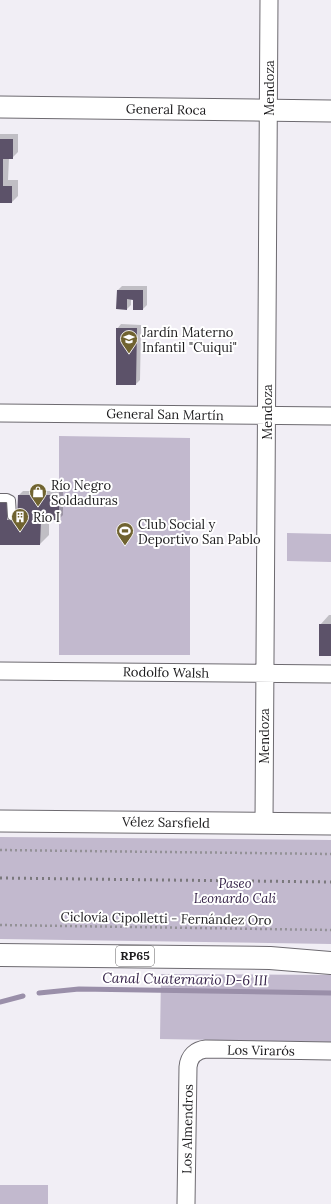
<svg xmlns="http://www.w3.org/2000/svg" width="331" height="1204" font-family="Lora,serif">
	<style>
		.green { fill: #c2b9ce }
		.shadow { fill: #0003 }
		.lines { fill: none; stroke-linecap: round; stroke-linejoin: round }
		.stream { stroke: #9a8fa9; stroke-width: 5 }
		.building { fill: #5c5269 }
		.service-casing { stroke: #6d6a70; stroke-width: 10 }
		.minor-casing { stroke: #6d6a70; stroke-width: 19 }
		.tertiary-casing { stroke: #6d6a70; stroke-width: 23 }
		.primary-casing { stroke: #6d6a70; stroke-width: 24 }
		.path { stroke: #939196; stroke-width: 2.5; stroke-dasharray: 2 3; stroke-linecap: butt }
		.service { stroke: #fff; stroke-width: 8 }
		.minor { stroke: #fff; stroke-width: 17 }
		.tertiary { stroke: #fff; stroke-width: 21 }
		.primary { stroke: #fff; stroke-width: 22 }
		.rail { stroke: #7a787c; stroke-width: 3; stroke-dasharray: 2 4; stroke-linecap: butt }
		.labels { text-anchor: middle; stroke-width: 4; stroke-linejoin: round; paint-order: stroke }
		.shield { fill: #fff; stroke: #605f61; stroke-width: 1 }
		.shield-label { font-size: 12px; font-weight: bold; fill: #1c1b1d }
		.street-label { font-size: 13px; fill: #1c1b1d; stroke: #fff }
		.poi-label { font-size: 13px; fill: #1c1b1d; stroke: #fff; text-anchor: start }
		.park-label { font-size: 13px; font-style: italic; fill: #342147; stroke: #fff }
		.water-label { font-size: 14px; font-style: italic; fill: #362349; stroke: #fff }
	</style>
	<rect width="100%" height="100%" fill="#f1eef5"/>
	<path class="green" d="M 59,436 L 190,438 L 190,655 L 59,655 Z
		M 287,533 L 331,534 L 331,562 L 287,561 Z
		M 0,837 L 331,840 L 331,944 L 0,939 Z
		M 161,974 L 331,975 L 331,1042 L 160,1039 Z
		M 0,1185 L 48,1185 L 48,1204 L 0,1204 Z"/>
	<path class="shadow" d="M 0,134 L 18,134 L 18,152 L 12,158 L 9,158 L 8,180 L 18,180 L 18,196 L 12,202 L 0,202 Z
		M 122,286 L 147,286 L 147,305 L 143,309 L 134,299 L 131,299 L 131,305 L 127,309 L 118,290 Z
		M 121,324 L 141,325 L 140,380 L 136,384 L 117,329 Z
		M 23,491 L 63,491 L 63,515 L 59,519 L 49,519 L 49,535 L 40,544 L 0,544 L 0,498 L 11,498 L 11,511 L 18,511 L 19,495 Z
		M 329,615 L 331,615 L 331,655 L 320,625 Z"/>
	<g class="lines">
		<path class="stream" d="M 39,993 L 79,989 L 331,993
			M 0,1002 L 23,996"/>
	</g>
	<path class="building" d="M 0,139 L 13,139 L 13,159 L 3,159 L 3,186 L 12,186 L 12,203 L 0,203 Z
		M 117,290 L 143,290 L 143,310 L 133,310 L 133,300 L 127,299 L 127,310 L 116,309 Z
		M 116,328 L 137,328 L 136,385 L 116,385 Z
		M 18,495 L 59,495 L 59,520 L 41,520 L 40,545 L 0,545 L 0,501 L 7,501 L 7,520 L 17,520 Z
		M 319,624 L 331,624 L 331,656 L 319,656 Z"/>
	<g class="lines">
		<defs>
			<path id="service" d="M 0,498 L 7,498 L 11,500 L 12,516"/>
			<path id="minor" d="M 0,413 L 331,416
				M 0,671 L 331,674
				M 264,823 L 269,0
				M 186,1204 L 188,1067 C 189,1056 196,1050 206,1049 L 331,1051"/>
			<path id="tertiary" d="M 0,107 L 331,111
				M 0,821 L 331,824"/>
			<path id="primary" d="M 0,955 L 270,958 L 331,963"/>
		</defs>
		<use href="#service" class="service-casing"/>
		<use href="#minor" class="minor-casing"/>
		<use href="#tertiary" class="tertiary-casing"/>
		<use href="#primary" class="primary-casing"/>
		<path class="path" d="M 0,850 L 331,854
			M 0,925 L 331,930"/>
		<use href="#service" class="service"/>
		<use href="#minor" class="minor"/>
		<use href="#tertiary" class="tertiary"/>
		<use href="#primary" class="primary"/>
		<path class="rail" d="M 0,878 L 331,882"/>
	</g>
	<defs>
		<symbol id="school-pin" viewBox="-11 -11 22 30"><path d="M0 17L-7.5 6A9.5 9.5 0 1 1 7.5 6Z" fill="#706330" stroke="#fff"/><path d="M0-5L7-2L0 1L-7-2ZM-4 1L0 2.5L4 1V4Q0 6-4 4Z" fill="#fff"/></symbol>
		<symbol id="shop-pin" viewBox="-11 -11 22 30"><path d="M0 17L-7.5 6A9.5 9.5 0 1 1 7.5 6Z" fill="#706330" stroke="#fff"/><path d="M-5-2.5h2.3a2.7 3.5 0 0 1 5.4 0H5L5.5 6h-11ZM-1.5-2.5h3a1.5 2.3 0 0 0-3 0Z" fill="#fff"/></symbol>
		<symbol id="building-pin" viewBox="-11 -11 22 30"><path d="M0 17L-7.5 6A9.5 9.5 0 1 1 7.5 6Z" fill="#706330" stroke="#fff"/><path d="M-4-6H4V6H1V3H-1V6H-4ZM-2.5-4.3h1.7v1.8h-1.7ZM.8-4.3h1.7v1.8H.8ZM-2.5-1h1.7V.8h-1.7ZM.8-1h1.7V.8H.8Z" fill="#fff"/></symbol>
		<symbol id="stadium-pin" viewBox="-11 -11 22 30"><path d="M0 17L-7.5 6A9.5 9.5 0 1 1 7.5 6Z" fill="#706330" stroke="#fff"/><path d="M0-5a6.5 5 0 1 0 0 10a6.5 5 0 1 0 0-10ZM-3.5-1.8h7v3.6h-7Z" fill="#fff"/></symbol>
	</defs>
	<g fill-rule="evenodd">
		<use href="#school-pin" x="119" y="329" width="20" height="27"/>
		<use href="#shop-pin" x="28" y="482" width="20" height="27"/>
		<use href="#building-pin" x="10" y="507" width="20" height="27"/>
		<use href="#stadium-pin" x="115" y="521" width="20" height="27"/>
	</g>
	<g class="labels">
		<rect class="shield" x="116" y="946" width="38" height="20" rx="3"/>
		<g class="shield-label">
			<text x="135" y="960">RP65</text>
		</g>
		<g class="street-label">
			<text transform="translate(269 88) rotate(-90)" y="5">Mendoza</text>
			<text transform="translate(166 109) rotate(1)" y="5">General Roca</text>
			<text transform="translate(267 412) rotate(-90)" y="5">Mendoza</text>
			<text transform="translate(165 414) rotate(1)" y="5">General San Martín</text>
			<text transform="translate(166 672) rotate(1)" y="5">Rodolfo Walsh</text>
			<text transform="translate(264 736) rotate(-90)" y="5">Mendoza</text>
			<text transform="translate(166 822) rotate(1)" y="5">Vélez Sarsfield</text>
			<text transform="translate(166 918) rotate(1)" y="5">Ciclovía Cipolletti - Fernández Oro</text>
			<text transform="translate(261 1050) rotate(1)" y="5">Los Virarós</text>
			<text transform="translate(187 1129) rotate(-89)" y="5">Los Almendros</text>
		</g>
		<g class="poi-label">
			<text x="142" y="337">Jardín Materno<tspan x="142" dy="15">Infantil "Cuiqui"</tspan></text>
			<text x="51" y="490">Río Negro<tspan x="51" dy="15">Soldaduras</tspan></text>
			<text x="33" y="522">Río I</text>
			<text x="138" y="529">Club Social y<tspan x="138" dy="15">Deportivo San Pablo</tspan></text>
		</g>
		<g class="park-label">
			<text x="235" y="888">Paseo<tspan x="235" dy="15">Leonardo Cali</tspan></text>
		</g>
		<g class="water-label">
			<text transform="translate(185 979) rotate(1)" y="5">Canal Cuaternario D-6 III</text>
		</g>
	</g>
</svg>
